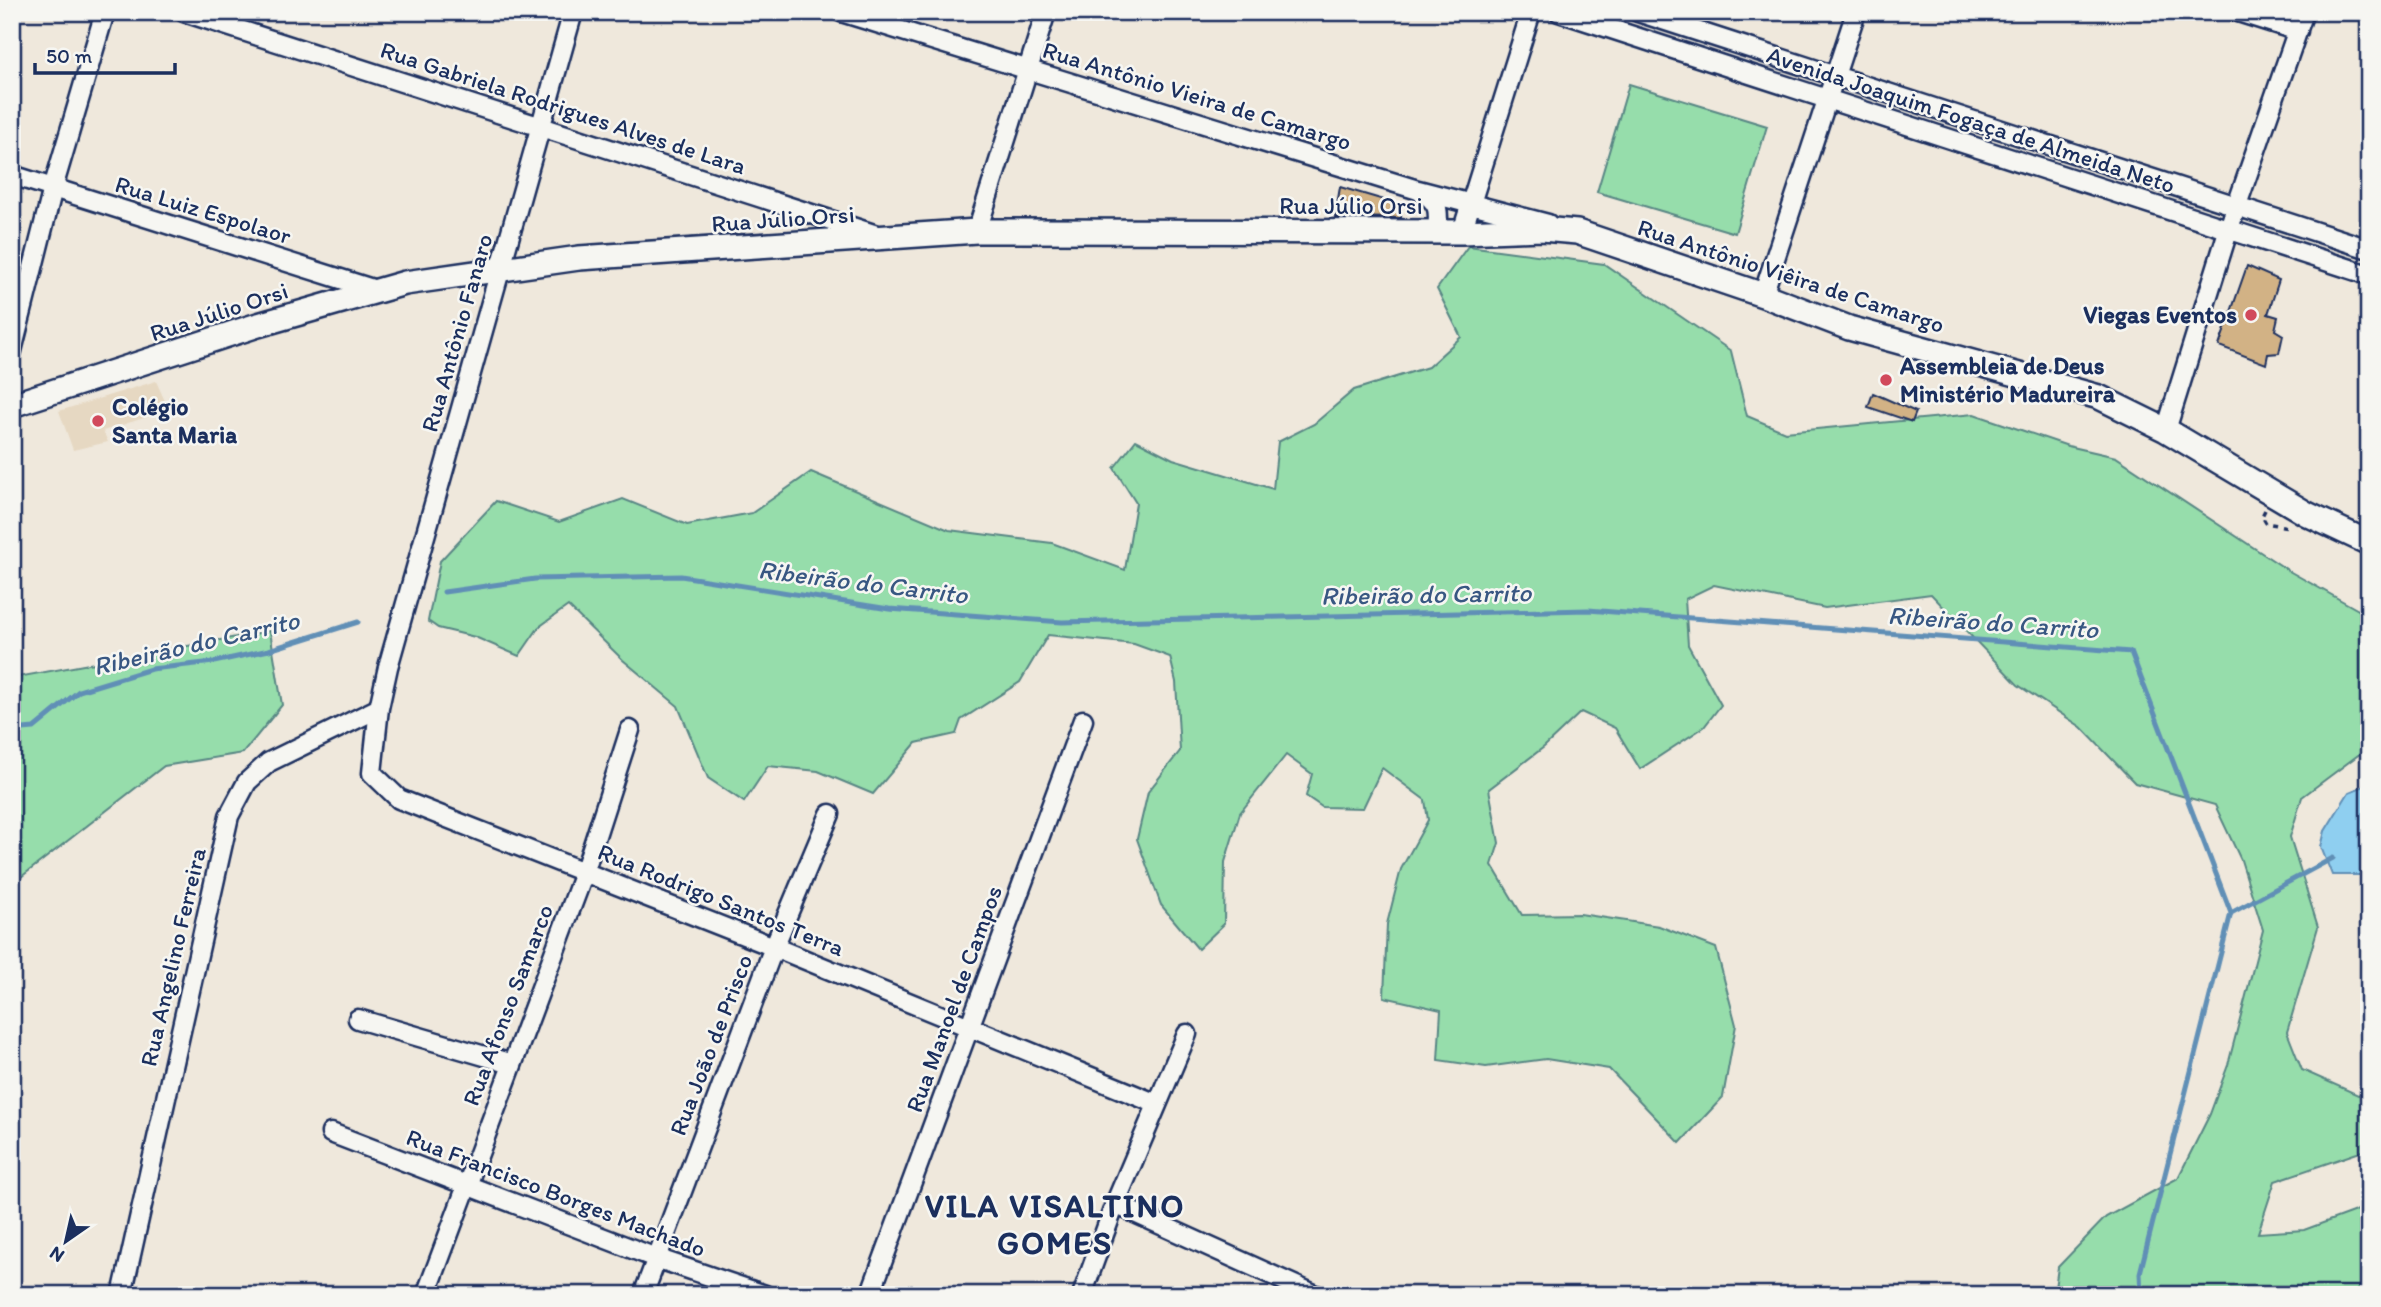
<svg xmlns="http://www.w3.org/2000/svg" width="2381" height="1307" font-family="Itim,sans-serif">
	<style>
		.built { fill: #e6d8c2 }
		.green { fill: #96ddab; stroke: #588684; stroke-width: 2 }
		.water { fill: #8fcff0; stroke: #618fb6; stroke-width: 2 }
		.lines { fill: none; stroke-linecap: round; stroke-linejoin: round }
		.stream { stroke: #618fb6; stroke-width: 5 }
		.building { fill: #d2b285; stroke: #1b2f5e; stroke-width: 2 }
		.minor-casing { stroke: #1b2f5e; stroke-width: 23 }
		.major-casing { stroke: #1b2f5e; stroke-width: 28 }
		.path { stroke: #1b2f5e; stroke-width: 3.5; stroke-dasharray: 5 5; stroke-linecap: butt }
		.minor { stroke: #f6f6f2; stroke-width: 18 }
		.major { stroke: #f6f6f2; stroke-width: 23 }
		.poi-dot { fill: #d1495b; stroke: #f6f6f2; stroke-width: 2.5 }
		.labels { text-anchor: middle; stroke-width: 5; stroke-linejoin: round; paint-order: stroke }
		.street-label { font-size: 24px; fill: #1b2f5e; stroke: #f6f6f2 }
		.poi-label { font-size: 24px; font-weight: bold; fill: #1b2f5e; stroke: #f6f6f2; text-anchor: start }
		.water-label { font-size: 26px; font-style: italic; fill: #385782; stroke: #f6f6f2 }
		.district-label { font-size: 32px; font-weight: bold; letter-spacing: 2px; fill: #1b2f5e; stroke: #f6f6f2 }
	</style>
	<rect width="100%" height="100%" fill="#efe8dc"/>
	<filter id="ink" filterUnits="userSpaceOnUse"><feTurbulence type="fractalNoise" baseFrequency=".0143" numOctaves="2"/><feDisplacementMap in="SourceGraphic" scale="14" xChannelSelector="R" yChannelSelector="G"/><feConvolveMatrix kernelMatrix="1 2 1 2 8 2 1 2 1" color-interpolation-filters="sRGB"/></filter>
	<g filter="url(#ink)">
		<path class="built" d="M 156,381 L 169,410 L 103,431 L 108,442 L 73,450 L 59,411 Z"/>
		<path class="green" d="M 1629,84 L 1767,126 L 1735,233 L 1597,192 Z
			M 1468,246 L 1604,264 L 1731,351 L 1747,416 L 1785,432 L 1974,414 L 2068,446 L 2116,457 L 2289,571 L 2369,616 L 2369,747 L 2302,797 L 2290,837 L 2318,927 L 2287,1032 L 2302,1070 L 2358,1095 L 2369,1091 L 2369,1149 L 2275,1181 L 2258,1233 L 2304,1230 L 2369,1206 L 2369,1295 L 2054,1295 L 2058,1267 L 2106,1217 L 2178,1178 L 2210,1114 L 2228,1065 L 2263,930 L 2241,860 L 2215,805 L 2135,783 L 2081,727 L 2018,685 L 1931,594 L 1825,608 L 1714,585 L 1685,599 L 1688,645 L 1721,705 L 1704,727 L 1640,769 L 1615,728 L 1581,712 L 1544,747 L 1489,789 L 1499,843 L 1492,865 L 1522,915 L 1580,914 L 1659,926 L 1716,948 L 1736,1025 L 1723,1097 L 1680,1143 L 1609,1069 L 1546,1059 L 1486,1067 L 1438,1060 L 1441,1010 L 1384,997 L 1387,924 L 1401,869 L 1428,820 L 1425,800 L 1382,768 L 1363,808 L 1322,807 L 1306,796 L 1312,774 L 1286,755 L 1240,813 L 1225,862 L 1224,924 L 1198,949 L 1161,905 L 1137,839 L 1148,792 L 1180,751 L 1176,682 L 1170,657 L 1134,644 L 1048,635 L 1020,682 L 961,720 L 956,734 L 916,743 L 873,794 L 818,771 L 768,766 L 744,802 L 708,778 L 678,706 L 623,660 L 568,606 L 539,627 L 519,656 L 475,637 L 438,628 L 428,621 L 440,561 L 496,501 L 559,522 L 623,499 L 687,525 L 752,513 L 811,472 L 949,530 L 1052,543 L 1125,570 L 1136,503 L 1114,468 L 1136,440 L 1173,459 L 1273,489 L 1278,442 L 1314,424 L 1354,390 L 1428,367 L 1461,337 L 1437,289 Z
			M 270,631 L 282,705 L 243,753 L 164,766 L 12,884 L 12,678 Z"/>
		<path class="water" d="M 2369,784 L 2369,875 L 2332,875 L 2321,847 L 2325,831 L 2349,792 Z"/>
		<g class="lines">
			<path class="stream" d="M 444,592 L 535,579 L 681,576 L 889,609 L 1062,622 L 1588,610 L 2131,652 L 2231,913
				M 12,730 L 34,728 L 79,691 L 151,669 L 214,662 L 269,650 L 358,622
				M 2231,913 L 2333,858
				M 2141,1295 L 2140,1273 L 2231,913"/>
		</g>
		<path class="building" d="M 1340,187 L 1401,205 L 1401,218 L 1335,217 Z
			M 2247,266 L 2279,280 L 2268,314 L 2278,317 L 2275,330 L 2283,335 L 2279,353 L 2268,354 L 2266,364 L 2219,346 Z
			M 1873,393 L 1916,412 L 1912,422 L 1868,407 Z"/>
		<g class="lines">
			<defs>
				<path id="minor" d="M 184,12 L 877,235
					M 573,12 L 388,667 L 379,708 L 372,773 L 399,799 L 774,947 L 1157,1104
					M 841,12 L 1418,190 L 1548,224
					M 1559,12 L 2369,275
					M 1638,12 L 2369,249
					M 2238,12 L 2298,31
					M 12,175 L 379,291
					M 1421,192 C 1440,202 1439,212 1437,232
					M 977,231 L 1046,12
					M 1462,232 L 1531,12
					M 1763,295 L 1856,12
					M 12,351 L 53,188 L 105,12
					M 2166,430 L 2229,228 L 2304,12
					M 358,1019 L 512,1064
					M 331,1133 L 656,1258 L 765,1295
					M 1115,1204 L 1316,1295
					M 122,1295 L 229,816 L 247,782 L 269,762 L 379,708
					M 426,1295 L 584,873 L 630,730
					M 643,1295 L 774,947 L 830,814
					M 870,1295 L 1083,720
					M 1082,1295 L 1115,1204 L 1187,1034"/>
				<path id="major" d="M 12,405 L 258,325 L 405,283 L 579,258 L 977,231 L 1462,232 L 1542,229 L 1577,232 L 1763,295 L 1849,328 L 2099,397 L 2166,430 L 2307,514 L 2369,543"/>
			</defs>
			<use href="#minor" class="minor-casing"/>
			<use href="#major" class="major-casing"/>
			<path class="path" d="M 2265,510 L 2262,516 L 2266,523 L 2288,527"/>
			<use href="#minor" class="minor"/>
			<use href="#major" class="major"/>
		</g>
	</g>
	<g class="poi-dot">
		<circle cx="2251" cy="315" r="7"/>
		<circle cx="1886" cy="380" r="7"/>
		<circle cx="98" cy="421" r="7"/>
	</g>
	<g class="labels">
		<g class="street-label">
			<text transform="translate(1197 96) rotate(17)" y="8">Rua Antônio Vieira de Camargo</text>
			<text transform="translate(563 108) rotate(18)" y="8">Rua Gabriela Rodrigues Alves de Lara</text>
			<text transform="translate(1971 120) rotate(18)" y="8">Avenida Joaquim Fogaça de Almeida Neto</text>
			<text x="1351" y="214">Rua Júlio Orsi</text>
			<text transform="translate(203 210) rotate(17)" y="8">Rua Luiz Espolaor</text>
			<text transform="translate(783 219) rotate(-4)" y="8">Rua Júlio Orsi</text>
			<text transform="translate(1791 276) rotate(18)" y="8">Rua Antônio Viêira de Camargo</text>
			<text transform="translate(219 312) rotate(-18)" y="8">Rua Júlio Orsi</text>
			<text transform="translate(457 333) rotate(-74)" y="8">Rua Antônio Fanaro</text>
			<text transform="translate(721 900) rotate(22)" y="8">Rua Rodrigo Santos Terra</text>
			<text transform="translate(173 957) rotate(-77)" y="8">Rua Angelino Ferreira</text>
			<text transform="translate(954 999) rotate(-70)" y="8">Rua Manoel de Campos</text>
			<text transform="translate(508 1005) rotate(-69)" y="8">Rua Afonso Samarco</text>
			<text transform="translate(711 1045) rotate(-69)" y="8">Rua João de Prisco</text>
			<text transform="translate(556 1193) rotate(21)" y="8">Rua Francisco Borges Machado</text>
		</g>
		<g class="poi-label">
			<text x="2237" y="323" text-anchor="end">Viegas Eventos</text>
			<text x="1900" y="374">Assembleia de Deus<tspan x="1900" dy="28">Ministério Madureira</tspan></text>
			<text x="112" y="415">Colégio<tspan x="112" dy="28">Santa Maria</tspan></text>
		</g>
		<g class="water-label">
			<text transform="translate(863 582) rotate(7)" y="9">Ribeirão do Carrito</text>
			<text transform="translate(1426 594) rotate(-1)" y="9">Ribeirão do Carrito</text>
			<text transform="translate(1993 622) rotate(4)" y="9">Ribeirão do Carrito</text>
			<text transform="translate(196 643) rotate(-13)" y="9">Ribeirão do Carrito</text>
		</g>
		<g class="district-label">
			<text x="1055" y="1217">VILA VISALTINO<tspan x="1055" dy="37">GOMES</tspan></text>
		</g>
	</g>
	<rect width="2381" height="1307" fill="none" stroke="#f6f6f2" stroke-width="42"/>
	<rect x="21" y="21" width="2339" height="1265" fill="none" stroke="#1b2f5e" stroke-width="2.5" filter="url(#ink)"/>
	<g transform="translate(66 1241) rotate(214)" stroke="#f6f6f2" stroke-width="5" paint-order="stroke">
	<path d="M0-5L12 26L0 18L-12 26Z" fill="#1b2f5e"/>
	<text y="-10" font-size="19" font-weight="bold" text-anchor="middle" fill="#1b2f5e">N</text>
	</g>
	<path d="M35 63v10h140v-10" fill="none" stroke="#1b2f5e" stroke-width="3.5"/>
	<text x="46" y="63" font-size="21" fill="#1b2f5e" stroke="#f6f6f2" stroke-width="5" paint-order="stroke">50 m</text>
</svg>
